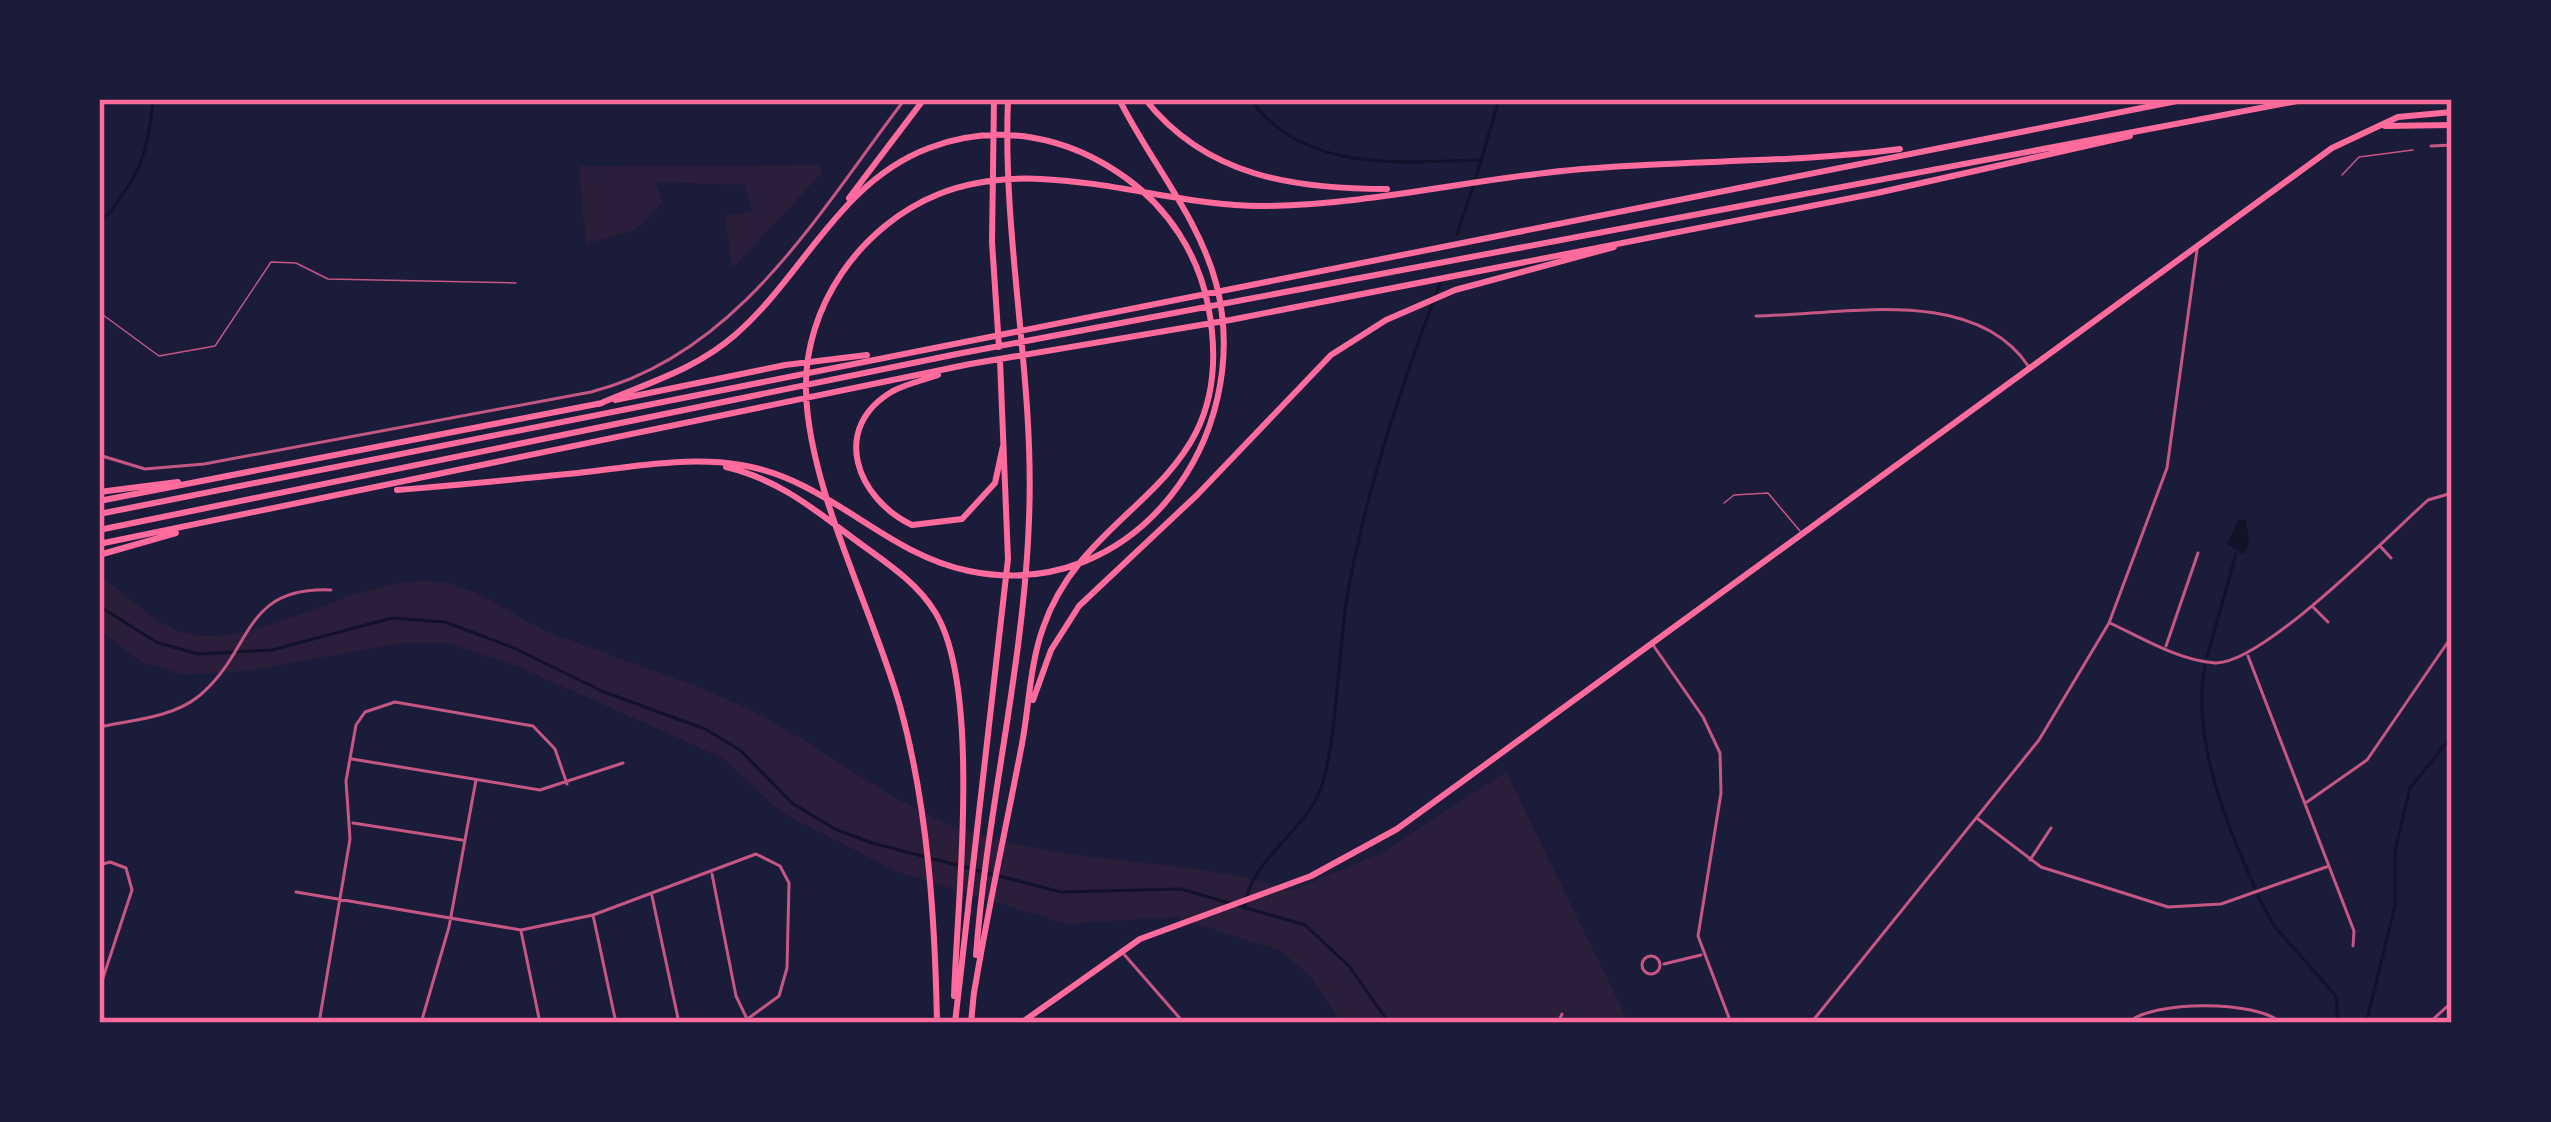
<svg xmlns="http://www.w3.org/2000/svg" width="2551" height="1122" font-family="Roboto,sans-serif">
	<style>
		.green { fill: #2a1e3b }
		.water { fill: #12122b }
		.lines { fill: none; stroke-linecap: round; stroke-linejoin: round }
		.stream { stroke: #12122b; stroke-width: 3 }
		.service { stroke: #c65784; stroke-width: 1.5 }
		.minor { stroke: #c65784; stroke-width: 3 }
		.tertiary { stroke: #c65784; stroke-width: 3 }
		.primary { stroke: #ff6b9d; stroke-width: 6 }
		.motorway { stroke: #ff6b9d; stroke-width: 6 }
		.neatline { fill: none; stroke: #ff6b9d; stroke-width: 4.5 }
	</style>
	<rect width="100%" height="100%" fill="#1b1b3a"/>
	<path class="green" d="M 822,165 L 821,174 L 732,269 L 725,215 L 753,212 L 745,185 L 655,182 L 663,202 L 636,230 L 586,244 L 579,166 Z
		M 99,575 C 123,592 154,623 182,632 C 256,656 367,565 447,583 C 484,592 511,615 545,630 C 620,662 702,682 773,722 C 826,752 876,790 930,816 C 1047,870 1174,852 1294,890 L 1385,851 L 1506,772 L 1629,1023 L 1342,1023 L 1310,976 L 1281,951 L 1175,917 L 1066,924 L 895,871 L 781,812 L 723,758 L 519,667 L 447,643 L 401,643 L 247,671 L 184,675 L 141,662 L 99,630 Z"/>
	<path class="water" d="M 2246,519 L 2249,545 L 2243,554 L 2227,544 L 2238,521 Z"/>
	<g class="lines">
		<path class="stream" d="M 1250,99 C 1305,174 1400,162 1481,160
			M 1476,178 L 1499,99
			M 99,225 C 136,182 149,156 153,99
			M 1457,234 L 1473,187
			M 99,606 L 156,642 L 198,654 L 272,650 L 392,618 L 445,622 L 514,648 L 604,692 L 705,729 L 740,750 L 792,803 L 835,829 L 872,843 L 1061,892 L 1181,889 L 1305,925 L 1349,966 L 1389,1023
			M 2207,657 L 2236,554
			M 2205,666 C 2191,739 2226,823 2255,888
			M 2258,896 L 2275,927 L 2336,996 L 2338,1023
			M 1245,909 C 1246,863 1305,832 1321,788 C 1337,742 1338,651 1347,598 C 1365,492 1402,384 1440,283
			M 2366,1023 L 2395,906 L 2395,851 L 2410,788 L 2452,736"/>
		<path class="service" d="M 2342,175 L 2359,157 L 2413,150
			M 99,312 L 159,356 L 215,346 L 271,262 L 296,263 L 328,279 L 516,283
			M 1724,503 L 1734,495 L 1768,493 L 1800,531"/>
		<path class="minor" d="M 2431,146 L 2452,145
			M 1756,316 C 1842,315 1974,284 2029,367
			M 99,455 L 145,469 L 204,464 L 591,392 C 739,354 818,213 905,99
			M 2380,546 L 2391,558
			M 2312,606 L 2328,622
			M 2110,623 C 2142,638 2180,661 2215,663 C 2262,665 2389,535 2428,500 L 2452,493
			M 2166,646 L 2198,553
			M 2248,656 L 2354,931 L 2353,946
			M 99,727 C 131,720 172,718 199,696 C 253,652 241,586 331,590
			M 352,759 L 540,790 L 623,763
			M 2307,802 L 2367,760 L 2452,636
			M 1978,819 L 2041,867 L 2168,907 L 2221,904 L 2329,866
			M 353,823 L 462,840
			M 2030,860 L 2051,828
			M 99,865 L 110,862 L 126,868 L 132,890 L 99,990
			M 712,874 L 736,996 L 749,1023
			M 296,892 L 521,930 L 593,915 L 756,854 L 780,866 L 789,883 L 787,968 L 779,996 L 742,1023
			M 652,896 L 679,1023
			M 593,915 L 616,1023
			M 521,931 L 540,1023
			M 1122,952 L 1184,1023
			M1642 965a9 9 0 1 1 18 0a9 9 0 1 1-18 0Z
			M 1664,964 L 1701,955
			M 319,1023 L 350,839 L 346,781 L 356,725 L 365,712 L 395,702 L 533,726 L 555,749 L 567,784
			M 421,1023 L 449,927 L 476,780
			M 1558,1023 L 1562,1014
			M 2128,1023 C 2151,1000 2258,1000 2281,1023
			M 2429,1023 L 2452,1002"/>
		<path class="tertiary" d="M 1653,645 L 1703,717 L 1720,753 L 1721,793 L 1698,936 L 1731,1023
			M 1811,1023 L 2039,740 L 2109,623 L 2167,468 L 2197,250"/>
		<path class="primary" d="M 2385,126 L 2452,125
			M 1021,1023 L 1140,939 L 1311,876 L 1397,829 L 2332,148 L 2398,117 L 2452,112"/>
		<path class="motorway" d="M 994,99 L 992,242 L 999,347
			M 1145,99 C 1206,177 1295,189 1387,189
			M 849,198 L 924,99
			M 938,375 C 924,380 906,384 893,391 C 829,428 857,499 912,525 L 962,519 L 995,483 L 1003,446
			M 615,400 L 785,365 L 867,355
			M 599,404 C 647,383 695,370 735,335 C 804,275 839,182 929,148 C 998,122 1068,136 1126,178 C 1168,208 1198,254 1208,305 C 1244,489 1088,496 1043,628 C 1030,664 1029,706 1022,744 C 1006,827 988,909 974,993
			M 726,467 C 773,478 808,504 846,533 C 877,557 914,578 935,612 C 982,688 957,901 954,996
			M 397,490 C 458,485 518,479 578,473 C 631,467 688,456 741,465 C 829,479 884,554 969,571 C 1135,605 1256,436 1216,283 C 1198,216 1149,160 1119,99
			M 99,492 L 178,482
			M 99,501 L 602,403
			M 99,514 L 2187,99
			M 99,530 L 957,354 L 2308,99
			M 99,544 L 970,364 L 1230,320 L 1877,193 L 2130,136
			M 99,555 L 176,533
			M 1033,700 L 1051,650 L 1079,606 L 1197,495 L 1331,355 L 1386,320 L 1455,290 L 1614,247
			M 976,955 C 987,809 1024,665 1029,519 C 1035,379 1002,240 1008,99
			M 937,1023 C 935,919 928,807 900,706 C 873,610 809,490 806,392 C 803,307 861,225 939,194 C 1041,153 1159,207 1264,206 C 1370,205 1476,178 1582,169 C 1688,160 1794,163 1900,149
			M 955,1023 L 1008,559 L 1000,360
			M 971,1023 L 974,992"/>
	</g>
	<rect width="2551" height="1122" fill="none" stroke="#1b1b3a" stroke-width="204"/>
	<rect x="102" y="102" width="2347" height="918" class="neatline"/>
</svg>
